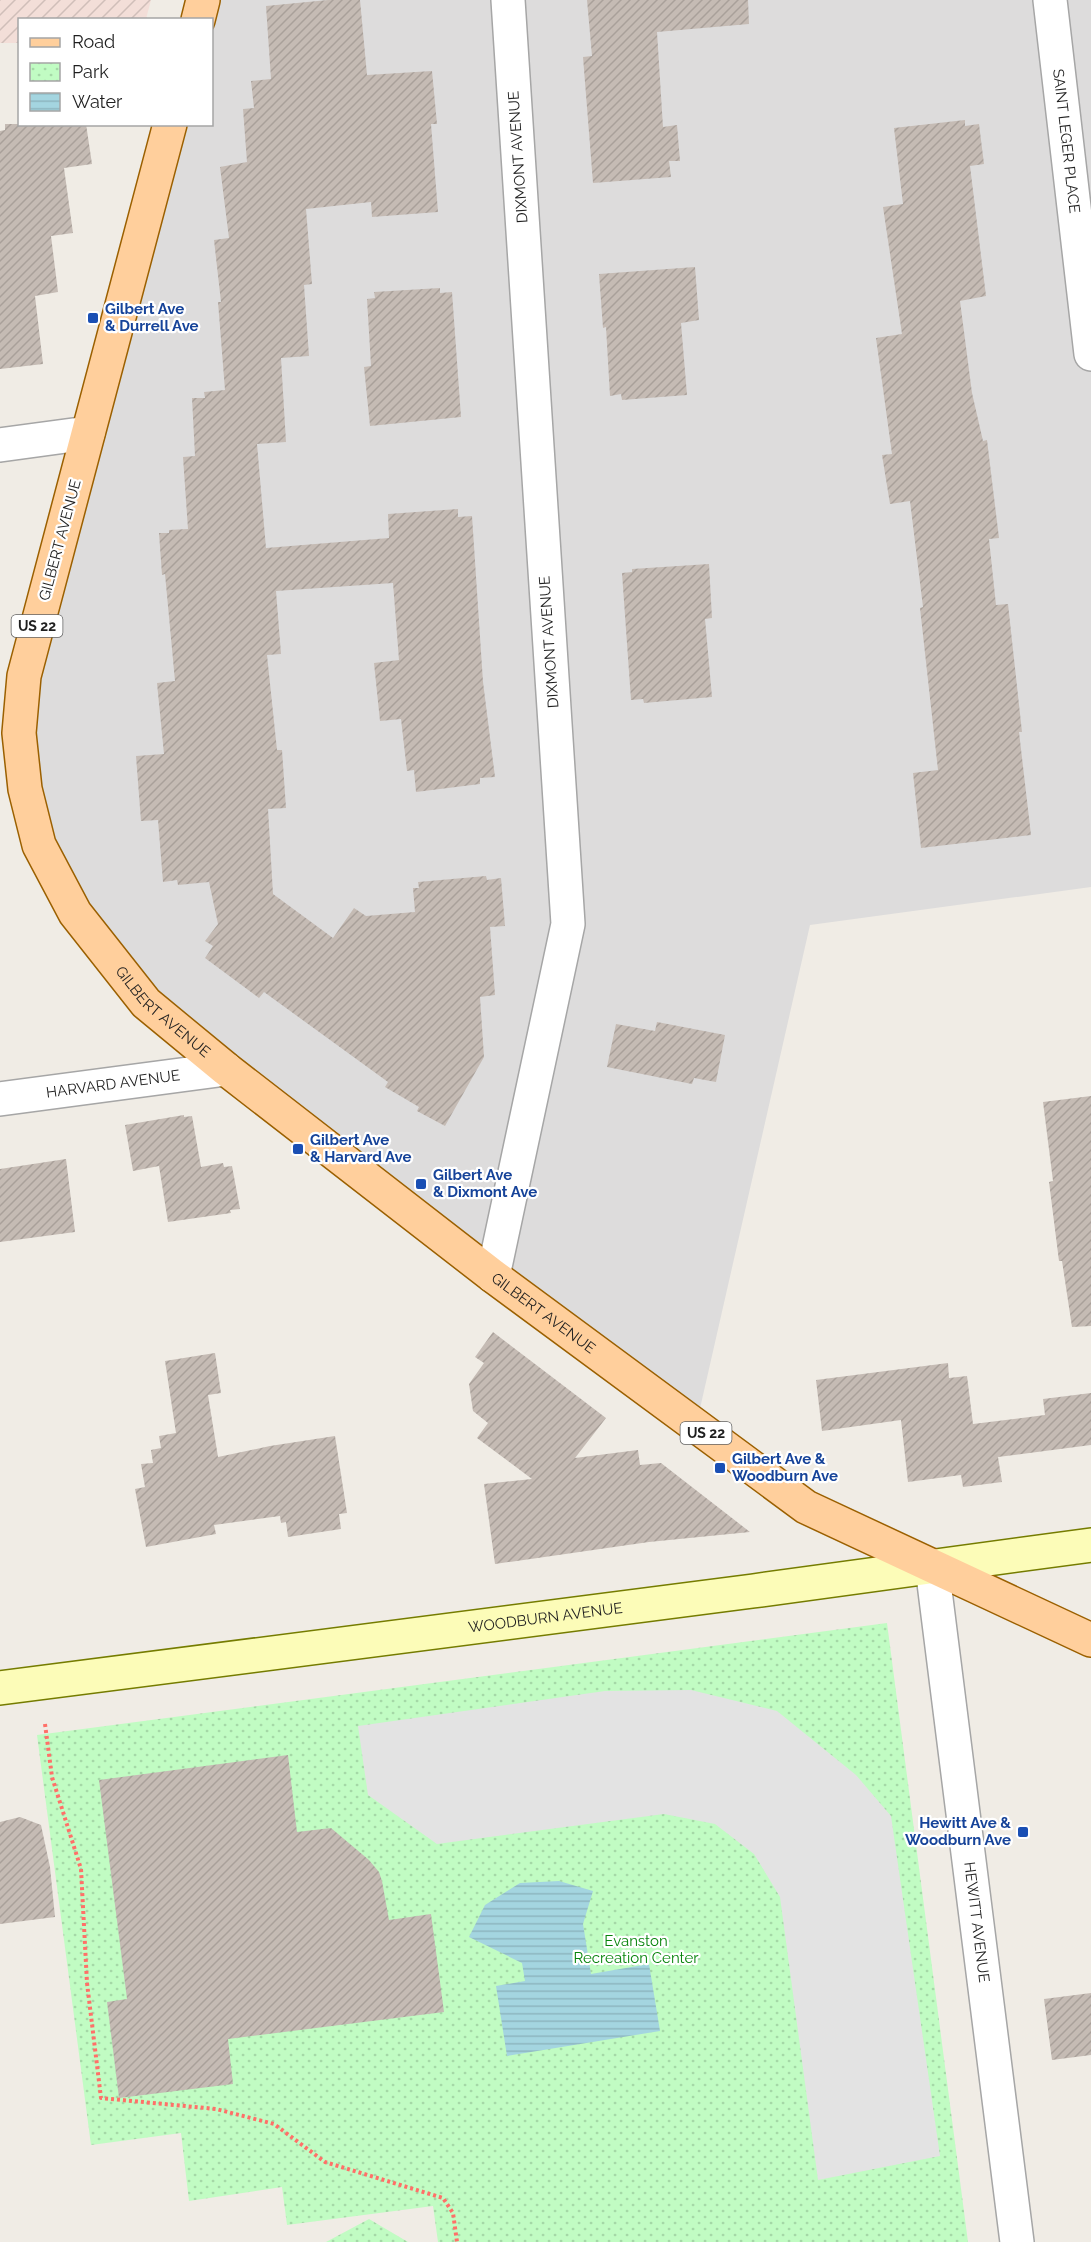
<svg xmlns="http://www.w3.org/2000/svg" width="1091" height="2242" font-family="Raleway,sans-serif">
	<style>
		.residential { fill: #dddcdc }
		.military { fill: url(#military-furrows) }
		.park { fill: url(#park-dots) }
		.parking { fill: #e3e3e3 }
		.water { fill: url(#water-rules) }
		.building { fill: url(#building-hatch) }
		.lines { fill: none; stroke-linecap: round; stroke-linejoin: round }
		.street-casing { stroke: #a6a6a6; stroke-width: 36 }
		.secondary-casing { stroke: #757c00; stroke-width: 36 }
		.primary-casing { stroke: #9b6000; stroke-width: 36 }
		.path { stroke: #ff7068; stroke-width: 4; stroke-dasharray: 3 3; stroke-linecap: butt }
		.street { stroke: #fff; stroke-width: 33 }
		.secondary { stroke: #fcfcb8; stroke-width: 33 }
		.primary { stroke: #ffcf9c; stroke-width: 33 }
		.transit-dot { fill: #1a4fb4; stroke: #fff; stroke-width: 2 }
		.labels { text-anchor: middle; stroke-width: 4.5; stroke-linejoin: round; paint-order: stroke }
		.shield { fill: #fff; stroke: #626262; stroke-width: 1.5 }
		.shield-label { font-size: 14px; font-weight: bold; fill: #1f1f1f }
		.street-label { font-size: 15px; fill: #1f1f1f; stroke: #fff }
		.transit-label { font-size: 15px; font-weight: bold; fill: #164399; stroke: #fff; text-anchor: start }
		.park-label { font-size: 15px; fill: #07840c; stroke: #fff }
	</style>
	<defs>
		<pattern id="military-furrows" width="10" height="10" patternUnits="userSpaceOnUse" patternTransform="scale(1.5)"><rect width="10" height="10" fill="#f3ded8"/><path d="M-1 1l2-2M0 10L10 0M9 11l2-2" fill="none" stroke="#d0beb9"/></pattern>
		<pattern id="park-dots" width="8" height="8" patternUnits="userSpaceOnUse" patternTransform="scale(1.5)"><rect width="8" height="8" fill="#c1fcc3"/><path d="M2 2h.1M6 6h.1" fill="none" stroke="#a5d8a7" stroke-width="1.8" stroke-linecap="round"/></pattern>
		<pattern id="water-rules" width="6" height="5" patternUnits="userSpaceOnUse" patternTransform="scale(1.5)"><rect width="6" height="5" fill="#a4d5e0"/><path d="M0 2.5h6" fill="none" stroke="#8db6c0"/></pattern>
		<pattern id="building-hatch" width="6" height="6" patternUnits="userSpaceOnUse" patternTransform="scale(1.5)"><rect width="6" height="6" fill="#c5bbb4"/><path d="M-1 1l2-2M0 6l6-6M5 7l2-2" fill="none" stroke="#a9a09a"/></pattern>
	</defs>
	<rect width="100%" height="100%" fill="#f0ece5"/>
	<path class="residential" d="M 203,0 L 1091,0 L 1091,887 L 810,925 L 696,1426 L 226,1069 L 75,913 L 19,733 L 170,125 L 212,124 L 212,20 Z"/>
	<path class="military" d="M 0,0 L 151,0 L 146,19 L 20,20 L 19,43 L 0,43 Z"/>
	<path class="park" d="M 887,1623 L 968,2242 L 438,2242 L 433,2206 L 287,2225 L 282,2187 L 189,2201 L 181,2133 L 91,2145 L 37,1735 Z
		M 369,2219 L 408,2242 L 326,2242 Z"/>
	<path class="parking" d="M 691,1690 L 777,1711 L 856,1775 L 891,1816 L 940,2156 L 818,2180 L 780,1897 L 754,1854 L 715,1824 L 664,1814 L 437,1844 L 368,1795 L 358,1726 L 605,1691 Z"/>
	<path class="water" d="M 559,1881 L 593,1891 L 583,1924 L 591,1974 L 649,1964 L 660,2031 L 507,2056 L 496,1986 L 525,1981 L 522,1963 L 469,1937 L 485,1905 L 520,1883 Z"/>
	<path class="building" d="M 328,0 L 360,0 L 367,75 L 432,71 L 437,124 L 431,124 L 438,212 L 372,217 L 371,202 L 306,209 L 312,284 L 304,285 L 309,356 L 281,358 L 286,442 L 257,444 L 266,548 L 389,538 L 388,514 L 458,509 L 458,517 L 472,516 L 483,682 L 495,777 L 480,778 L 480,784 L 416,792 L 414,770 L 407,771 L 401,719 L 380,721 L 374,663 L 399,660 L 393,583 L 276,591 L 281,654 L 267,655 L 277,750 L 282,750 L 286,808 L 268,809 L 273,894 L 333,938 L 354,908 L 366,916 L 415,912 L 413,888 L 419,888 L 418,882 L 486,876 L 487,880 L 501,878 L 505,926 L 490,927 L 495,995 L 480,997 L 484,1057 L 445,1126 L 417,1111 L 419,1107 L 385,1087 L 388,1082 L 264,992 L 259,998 L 205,958 L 213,946 L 205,941 L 218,924 L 209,882 L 178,885 L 177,880 L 163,882 L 158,820 L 141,821 L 136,756 L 164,754 L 157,683 L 175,681 L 165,574 L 162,575 L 159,533 L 169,533 L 169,530 L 188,529 L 183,457 L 195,456 L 192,398 L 205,398 L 204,392 L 225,390 L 218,302 L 221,302 L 214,240 L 229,238 L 220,167 L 247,162 L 243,109 L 254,108 L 251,81 L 271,79 L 266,6 Z
		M 587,0 L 748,0 L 749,24 L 657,32 L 663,127 L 677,125 L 680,161 L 669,161 L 671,177 L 593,183 L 583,57 L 592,56 Z
		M 965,120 L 965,126 L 979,124 L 984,164 L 970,166 L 986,296 L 960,301 L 972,393 L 983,441 L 987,440 L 999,538 L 989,539 L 996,605 L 1008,604 L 1022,732 L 1019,732 L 1031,835 L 921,848 L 913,773 L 938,770 L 920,608 L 923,607 L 910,501 L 890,504 L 882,455 L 892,454 L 876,338 L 902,334 L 883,207 L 903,204 L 894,128 Z
		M 5,124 L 86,124 L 92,164 L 64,168 L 73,233 L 51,236 L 58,292 L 35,296 L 43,364 L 0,369 L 0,131 L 5,130 Z
		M 695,267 L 699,320 L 681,323 L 687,395 L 622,400 L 621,394 L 610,396 L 606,327 L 603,328 L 599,274 Z
		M 440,288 L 440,293 L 452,292 L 461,417 L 370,426 L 364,367 L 371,366 L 367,299 L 375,298 L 374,292 Z
		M 709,564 L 712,618 L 705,619 L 712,697 L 644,703 L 643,699 L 631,700 L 622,573 L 632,572 L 632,569 Z
		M 657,1022 L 725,1035 L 716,1082 L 694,1078 L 692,1084 L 607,1067 L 616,1024 L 655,1031 Z
		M 1091,1096 L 1091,1326 L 1072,1327 L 1062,1261 L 1059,1261 L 1049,1182 L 1053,1181 L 1043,1102 Z
		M 184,1115 L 184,1117 L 192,1116 L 201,1167 L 223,1163 L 224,1167 L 232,1166 L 240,1209 L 230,1210 L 231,1213 L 168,1222 L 159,1166 L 133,1171 L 125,1125 Z
		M 66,1159 L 75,1232 L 0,1242 L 0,1169 Z
		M 493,1332 L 606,1418 L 575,1458 L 638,1450 L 640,1465 L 661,1463 L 750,1532 L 649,1542 L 495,1564 L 484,1484 L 532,1479 L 477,1438 L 488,1423 L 473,1411 L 469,1384 L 484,1363 L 475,1357 Z
		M 215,1353 L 221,1393 L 208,1395 L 218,1457 L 270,1446 L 335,1436 L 347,1513 L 339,1514 L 341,1529 L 288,1537 L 286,1522 L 281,1523 L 280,1516 L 214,1525 L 216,1534 L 146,1547 L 135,1489 L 145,1487 L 141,1464 L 153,1463 L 151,1450 L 161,1448 L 159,1436 L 176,1433 L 165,1361 Z
		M 948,1363 L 949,1378 L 967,1376 L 973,1424 L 1045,1415 L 1043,1399 L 1091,1393 L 1091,1445 L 998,1457 L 1002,1482 L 963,1487 L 961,1475 L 908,1482 L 901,1420 L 822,1431 L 816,1380 Z
		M 288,1755 L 297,1832 L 331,1828 L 369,1860 L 379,1872 L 382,1881 L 389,1920 L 431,1914 L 444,2012 L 228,2039 L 233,2084 L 119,2098 L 107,2002 L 127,1999 L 99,1780 Z
		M 20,1817 L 41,1825 L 50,1867 L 55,1917 L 0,1924 L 0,1822 Z
		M 1091,1993 L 1091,2055 L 1052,2060 L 1044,1999 Z"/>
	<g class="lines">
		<defs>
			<g id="street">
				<path id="s1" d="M 1050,0 L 1091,354"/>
				<path d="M 0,445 L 88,433"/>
				<path id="s2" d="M 0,1099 L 226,1069"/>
				<path d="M 493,1276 L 568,924 L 508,0"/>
				<path id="s3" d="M 932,1567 L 1017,2242"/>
			</g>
			<g id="secondary">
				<path id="s4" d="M 0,1688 L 753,1591 L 1091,1545"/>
			</g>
			<g id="primary">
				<path d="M 198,20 L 203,0"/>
				<path id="s5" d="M 170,124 L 24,676 L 19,733 L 25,789 L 39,845 L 75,913 L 146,1003 L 226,1069 L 493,1276 L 806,1507 L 1091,1640"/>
			</g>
		</defs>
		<use href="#street" class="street-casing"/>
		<use href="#secondary" class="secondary-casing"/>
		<use href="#primary" class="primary-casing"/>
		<path class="path" d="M 45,1724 L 52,1777 L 81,1869 L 87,1983 L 101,2098 L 216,2109 L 274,2124 L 325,2162 L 443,2198 L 453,2213 L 457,2242"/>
		<use href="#street" class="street"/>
		<use href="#secondary" class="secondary"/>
		<use href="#primary" class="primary"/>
	</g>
	<g class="transit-dot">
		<rect x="87" y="312" width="12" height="12" rx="3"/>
		<rect x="292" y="1143" width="12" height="12" rx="3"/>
		<rect x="415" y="1178" width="12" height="12" rx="3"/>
		<rect x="714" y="1462" width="12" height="12" rx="3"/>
		<rect x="1017" y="1826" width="12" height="12" rx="3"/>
	</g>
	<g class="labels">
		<g class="shield">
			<rect x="11.5" y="615" width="51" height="22" rx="4.5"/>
			<rect x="680.5" y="1422" width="51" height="22" rx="4.5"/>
		</g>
		<g class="shield-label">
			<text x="37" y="631">US 22</text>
			<text x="706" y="1438">US 22</text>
		</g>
		<g class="street-label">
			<text dy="5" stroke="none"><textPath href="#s1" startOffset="142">SAINT LEGER PLACE</textPath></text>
			<text transform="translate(518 157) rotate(-94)" y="5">DIXMONT AVENUE</text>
			<text transform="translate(60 540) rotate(-75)" y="5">GILBERT AVENUE</text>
			<text transform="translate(549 642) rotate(-94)" y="5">DIXMONT AVENUE</text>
			<text dy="5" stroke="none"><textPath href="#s5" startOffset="952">GILBERT AVENUE</textPath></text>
			<text dy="5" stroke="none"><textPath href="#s2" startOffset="114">HARVARD AVENUE</textPath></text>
			<text dy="5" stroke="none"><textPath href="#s5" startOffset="1438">GILBERT AVENUE</textPath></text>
			<text dy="5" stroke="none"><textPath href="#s4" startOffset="550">WOODBURN AVENUE</textPath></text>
			<text dy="5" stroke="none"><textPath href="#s3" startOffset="358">HEWITT AVENUE</textPath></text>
		</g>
		<g class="transit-label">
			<text x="105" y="314">Gilbert Ave<tspan x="105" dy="17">&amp; Durrell Ave</tspan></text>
			<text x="310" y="1145">Gilbert Ave<tspan x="310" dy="17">&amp; Harvard Ave</tspan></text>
			<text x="433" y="1180">Gilbert Ave<tspan x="433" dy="17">&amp; Dixmont Ave</tspan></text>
			<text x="732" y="1464">Gilbert Ave &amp;<tspan x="732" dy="17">Woodburn Ave</tspan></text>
			<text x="1011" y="1828" text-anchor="end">Hewitt Ave &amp;<tspan x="1011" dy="17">Woodburn Ave</tspan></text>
		</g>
		<g class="park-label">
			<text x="636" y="1946">Evanston<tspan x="636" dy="17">Recreation Center</tspan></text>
		</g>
	</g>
	<rect x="18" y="18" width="195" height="108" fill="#ffffff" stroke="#a5a5a5" stroke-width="1.5"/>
	<rect x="30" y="38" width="30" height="9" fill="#ffcf9c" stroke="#a5a5a5" stroke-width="1.5"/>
	<text x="72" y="48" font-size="18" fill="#1f1f1f">Road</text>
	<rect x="30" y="63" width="30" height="18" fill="url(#park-dots)" stroke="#a5a5a5" stroke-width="1.5"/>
	<text x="72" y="78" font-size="18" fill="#1f1f1f">Park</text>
	<rect x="30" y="93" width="30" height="18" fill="url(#water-rules)" stroke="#a5a5a5" stroke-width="1.5"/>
	<text x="72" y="108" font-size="18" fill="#1f1f1f">Water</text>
</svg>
